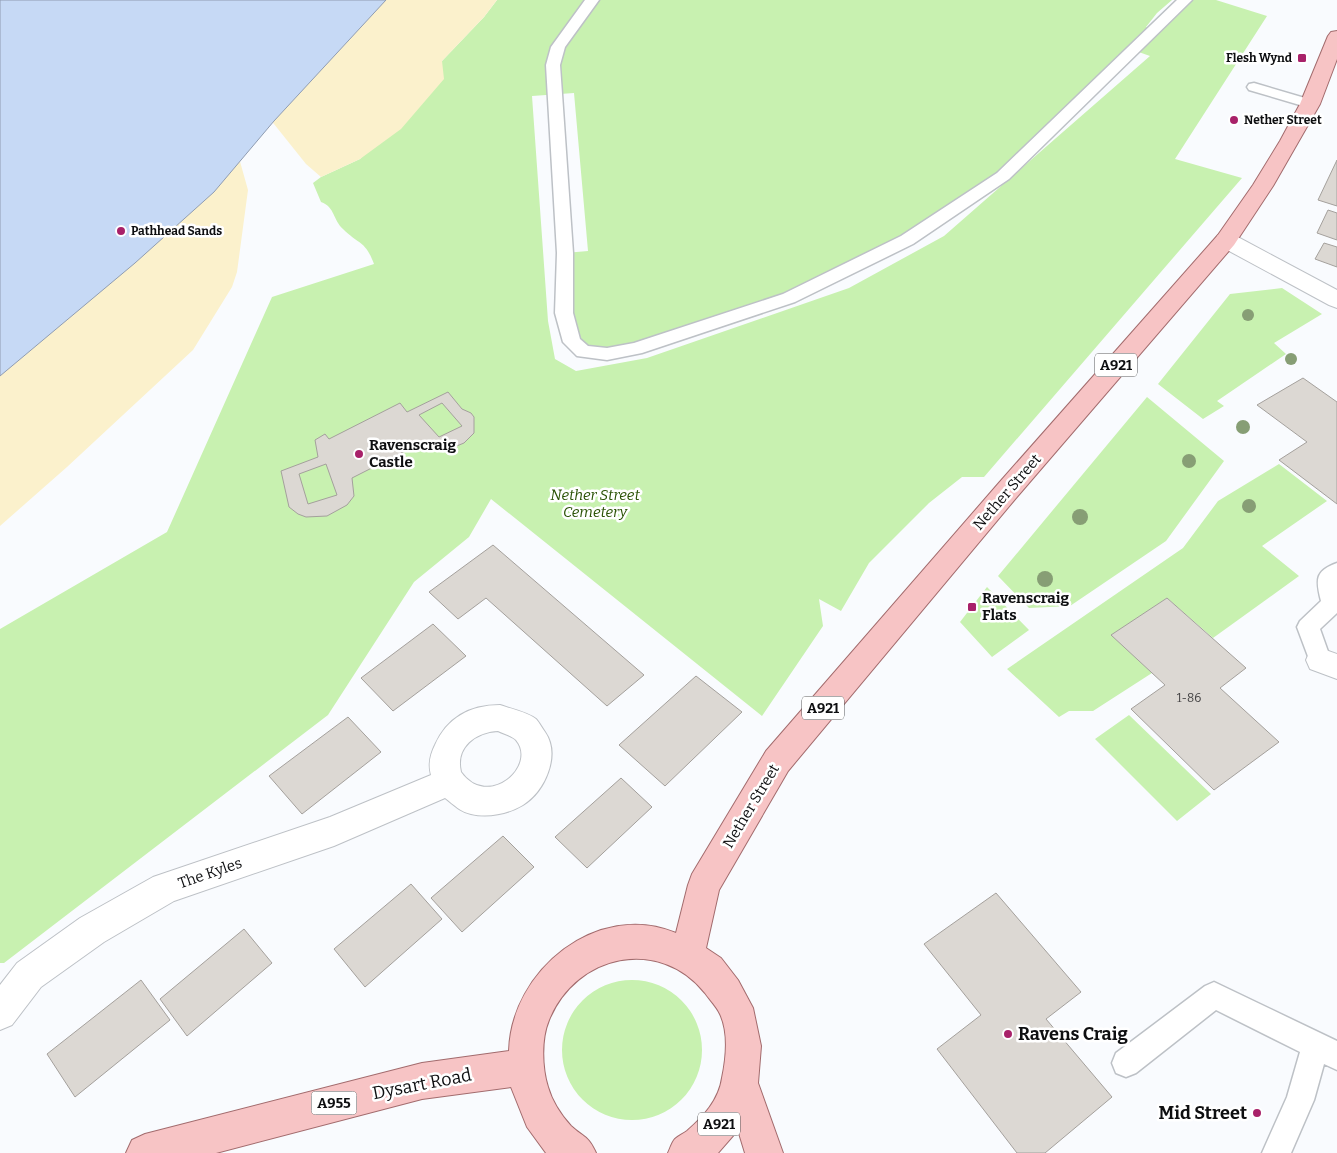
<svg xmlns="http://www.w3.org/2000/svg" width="1337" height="1153" font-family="Bitter,serif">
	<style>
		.green { fill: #c8f1b0; fill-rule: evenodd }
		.sand { fill: #fbf1cc }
		.water { fill: #c6d9f5; stroke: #8f9cb1 }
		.building { fill: #dcd8d3; stroke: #a4a09c; fill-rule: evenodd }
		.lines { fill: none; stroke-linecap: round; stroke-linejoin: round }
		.service-casing { stroke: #bdc1c6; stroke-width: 3 }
		.minor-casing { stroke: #bdc1c6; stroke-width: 2 }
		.primary-casing { stroke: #a26b6d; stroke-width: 2 }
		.service { fill: #fff; fill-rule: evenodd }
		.minor { fill: #fff; fill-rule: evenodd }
		.primary { fill: #f7c4c5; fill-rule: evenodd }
		.tree { fill: #879e75 }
		.poi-dot { fill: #a82169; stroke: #fff; stroke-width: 2 }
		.labels { text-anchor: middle; stroke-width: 5; stroke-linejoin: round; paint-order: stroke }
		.far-poi-label { font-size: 12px; font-weight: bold; fill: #0e0f11; stroke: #fff; text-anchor: start }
		.number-label { font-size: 12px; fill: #424142 }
		.shield { fill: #fff; stroke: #565758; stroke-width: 1 }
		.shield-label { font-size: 14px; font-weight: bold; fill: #0e0f11 }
		.poi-label { font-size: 15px; font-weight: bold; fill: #0e0f11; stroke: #fff; text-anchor: start }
		.street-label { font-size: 15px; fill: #0e0f11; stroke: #fff }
		.park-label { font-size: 15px; font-style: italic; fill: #2a5205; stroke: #fff }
		.near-poi-label { font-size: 18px; font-weight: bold; fill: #0e0f11; stroke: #fff; text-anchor: start }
		.near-street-label { font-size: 18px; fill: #0e0f11; stroke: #fff }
	</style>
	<rect width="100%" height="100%" fill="#f9fbfe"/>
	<path class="green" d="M 497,0 L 1172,0 L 1157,13 L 1146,27 L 1155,29 L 1185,0 L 1216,0 L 1267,16 L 1175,159 L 1242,178 L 984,477 L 962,477 L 929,503 L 869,563 L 841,611 L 819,599 L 823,626 L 762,716 L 491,499 L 469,537 L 414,582 L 328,715 L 4,963 L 0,963 L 0,629 L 167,532 L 272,297 L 374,264 C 365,240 359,245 343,229 C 333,220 335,207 321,202 L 313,183 L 321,177 L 360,159 L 442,61 L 484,17 ZM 1133,50 L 1150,56 L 944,236 L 849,288 L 647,358 L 576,371 L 555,359 L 548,321 L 532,96 L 574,93 L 588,251 L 565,253 L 572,342 L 607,354 L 789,298 L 907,240 L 1003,176 Z
		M 1282,288 L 1322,314 L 1274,343 L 1286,354 L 1217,401 L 1224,406 L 1203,419 L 1158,384 L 1230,294 Z
		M 1147,397 L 1224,461 L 1166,541 L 1070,606 L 1029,608 L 998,576 Z
		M 1279,464 L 1327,501 L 1262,546 L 1299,576 L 1213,638 L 1167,598 L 1112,635 L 1152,673 L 1093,711 L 1069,711 L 1059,717 L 1007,669 L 1183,548 L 1218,501 Z
		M 987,587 L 1029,630 L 992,657 L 960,622 Z
		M 1129,715 L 1211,794 L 1177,821 L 1095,739 Z
		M562 1050a70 70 0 1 1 140 0a70 70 0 1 1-140 0Z"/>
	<path class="sand" d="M 211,0 L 497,0 L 484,17 L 442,61 L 444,79 L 401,129 L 360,159 L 321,177 L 306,164 L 266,114 L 232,133 L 248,190 L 237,272 L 232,287 L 193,350 L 67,467 L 0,526 L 0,137 Z"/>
	<path class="water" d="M 0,0 L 386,0 L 274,121 L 214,192 L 135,263 L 0,376 Z"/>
	<path class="building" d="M 1337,160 L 1337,206 L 1318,200 Z
		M 1328,210 L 1337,213 L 1337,240 L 1317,233 Z
		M 1324,243 L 1337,247 L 1337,267 L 1315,259 Z
		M 1303,378 L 1337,402 L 1337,504 L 1279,460 L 1307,442 L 1257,405 Z
		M 448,392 L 462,409 L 471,413 L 474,417 L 474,433 L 464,443 L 447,450 L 433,448 L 425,441 L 352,478 L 354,496 L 347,505 L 327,516 L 306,517 L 298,514 L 289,507 L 281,471 L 318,457 L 315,440 L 325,434 L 329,439 L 400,403 L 407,412 ZM 442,403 L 462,426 L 439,437 L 419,415 ZM 326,464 L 337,495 L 308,504 L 299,474 Z
		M 493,545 L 644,675 L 607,706 L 486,598 L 458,619 L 429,592 Z
		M 1167,598 L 1246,668 L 1220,688 L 1279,742 L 1214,790 L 1131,709 L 1165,685 L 1111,635 Z
		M 433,624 L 466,656 L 393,711 L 361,678 Z
		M 696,676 L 742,712 L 665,786 L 619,745 Z
		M 348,717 L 381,752 L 302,814 L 269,776 Z
		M 621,778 L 652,807 L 587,868 L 555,837 Z
		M 503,836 L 534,867 L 462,932 L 431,898 Z
		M 411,884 L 442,919 L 365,987 L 334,949 Z
		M 996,893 L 1081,992 L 1046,1019 L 1112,1097 L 1045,1153 L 1017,1153 L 937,1049 L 981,1015 L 924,944 Z
		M 244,929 L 272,963 L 187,1036 L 160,999 Z
		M 141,980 L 170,1020 L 75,1097 L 47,1054 Z"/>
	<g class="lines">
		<defs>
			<path id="service" d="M 585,0 L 599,0 L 565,47 L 560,65 L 573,253 L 573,313 L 580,339 L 588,346 L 607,348 L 634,343 L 783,294 L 901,236 L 997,173 L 1177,0 L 1192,0 L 1009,179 L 913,244 L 795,302 L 642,353 L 607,360 L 577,356 L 563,342 L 555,313 L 557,253 L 546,65 L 551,47 Z
				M 1254,83 L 1315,101 L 1317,104 L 1315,107 L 1310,108 L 1249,90 L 1247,87 L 1249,84 Z
				M 1337,563 L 1337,613 L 1320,629 L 1331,660 L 1328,667 L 1320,670 L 1312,667 L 1297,627 L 1300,621 L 1321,601 C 1316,581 1314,571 1337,563 Z
				M 1214,982 L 1337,1041 L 1337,1070 L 1324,1064 L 1314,1100 L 1291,1153 L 1262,1153 L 1287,1097 L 1300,1052 L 1216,1010 L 1136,1073 L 1126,1077 L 1116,1073 L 1112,1063 L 1116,1053 L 1205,986 Z"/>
			<path id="minor" d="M 1226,233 L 1234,235 L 1337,290 L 1337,308 L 1329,305 L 1218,245 L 1215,240 L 1218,235 Z
				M 1320,648 L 1337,654 L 1337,679 L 1310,669 L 1306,660 L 1310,651 Z
				M 500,705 C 511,709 527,712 536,719 C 539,722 542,728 545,732 C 561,755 545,791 523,805 C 508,814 488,818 471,814 C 461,812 454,805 445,798 L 334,846 L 174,901 L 104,942 L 41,987 L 12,1025 L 0,1030 L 0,985 L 17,963 L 80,918 L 153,877 L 330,817 L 431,775 C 428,764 430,755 435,745 C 447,718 470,705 500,705 ZM 498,731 C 504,734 512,736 516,740 C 538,766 488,810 461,772 C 455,747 476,732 498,731 Z"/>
			<path id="primary" d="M 1337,31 L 1337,59 L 1320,104 L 1273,186 L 1234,245 L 1016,498 L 788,771 L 719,890 L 706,948 L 721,958 L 738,980 L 753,1008 L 761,1046 L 758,1083 L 783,1153 L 745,1153 L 738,1130 L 718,1153 L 668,1153 C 670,1149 672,1142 675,1139 C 678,1136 683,1134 687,1131 C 703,1117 719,1100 722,1078 C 726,1059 729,1033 720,1014 C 717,1007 710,1000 705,993 C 659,936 576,954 549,1020 C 541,1039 542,1068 548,1087 C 552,1101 561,1115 571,1126 C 584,1138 588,1135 596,1153 L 546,1153 L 527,1127 L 511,1087 L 422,1099 L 216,1153 L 126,1153 L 132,1140 L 145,1134 L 422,1063 L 509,1051 C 511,971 597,900 676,933 L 688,885 L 692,874 L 766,751 L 998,484 L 1218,235 L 1253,185 L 1280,141 L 1300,104 L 1328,36 L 1331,32 Z"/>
		</defs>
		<use href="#service" class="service-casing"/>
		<use href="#minor" class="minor-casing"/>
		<use href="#primary" class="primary-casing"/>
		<use href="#service" class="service"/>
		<use href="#minor" class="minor"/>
		<use href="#primary" class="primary"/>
	</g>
	<g class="tree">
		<circle cx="1248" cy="315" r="6"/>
		<circle cx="1291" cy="359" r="6"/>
		<circle cx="1243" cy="427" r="7"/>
		<circle cx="1189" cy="461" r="7"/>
		<circle cx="1249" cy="506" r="7"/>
		<circle cx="1080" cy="517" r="8"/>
		<circle cx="1045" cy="579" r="8"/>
	</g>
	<g class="poi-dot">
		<rect x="1297" y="53" width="10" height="10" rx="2.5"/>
		<circle cx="1234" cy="120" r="5"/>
		<circle cx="121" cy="231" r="5"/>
		<circle cx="359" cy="454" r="5"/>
		<rect x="967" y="602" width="10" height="10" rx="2.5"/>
		<circle cx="1008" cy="1034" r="5"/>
		<circle cx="1257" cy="1113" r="5"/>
	</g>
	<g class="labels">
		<g class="far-poi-label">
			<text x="1292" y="62" text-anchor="end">Flesh Wynd</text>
			<text x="1244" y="124">Nether Street</text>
			<text x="131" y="235">Pathhead Sands</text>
		</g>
		<g class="number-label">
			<text x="1189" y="702">1-86</text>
		</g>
		<g class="shield">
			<rect x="1095" y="353.5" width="42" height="23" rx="4"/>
			<rect x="802" y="696.5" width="42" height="23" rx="4"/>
			<rect x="311.5" y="1091.5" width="45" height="23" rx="4"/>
			<rect x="698" y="1112.5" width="42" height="23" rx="4"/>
		</g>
		<g class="shield-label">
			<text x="1116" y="370">A921</text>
			<text x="823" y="713">A921</text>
			<text x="334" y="1108">A955</text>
			<text x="719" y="1129">A921</text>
		</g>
		<g class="poi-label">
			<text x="369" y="450">Ravenscraig<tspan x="369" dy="17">Castle</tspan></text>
			<text x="982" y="603">Ravenscraig<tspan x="982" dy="17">Flats</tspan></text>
		</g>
		<g class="street-label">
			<text transform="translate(1007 492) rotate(-49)" y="5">Nether Street</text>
			<text transform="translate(751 806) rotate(-59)" y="5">Nether Street</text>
			<text transform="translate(210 873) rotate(-19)" y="5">The Kyles</text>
		</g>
		<g class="park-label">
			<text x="595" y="500">Nether Street<tspan x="595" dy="17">Cemetery</tspan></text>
		</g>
		<g class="near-poi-label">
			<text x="1018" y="1040">Ravens Craig</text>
			<text x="1247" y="1119" text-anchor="end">Mid Street</text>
		</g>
		<g class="near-street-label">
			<text transform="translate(422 1084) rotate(-11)" y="6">Dysart Road</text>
		</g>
	</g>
</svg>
